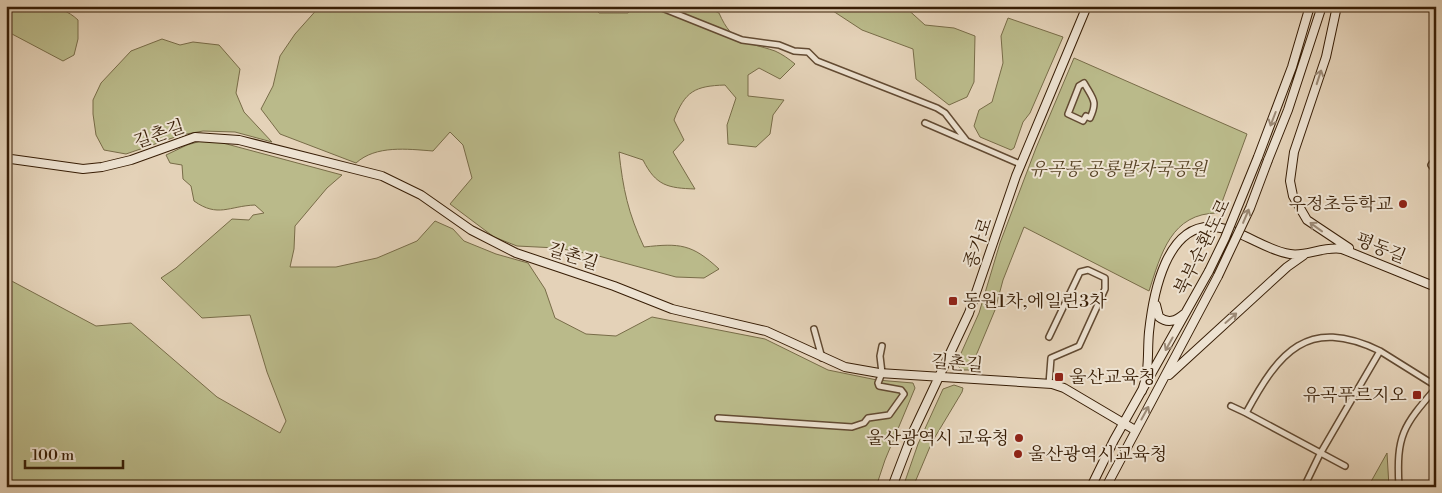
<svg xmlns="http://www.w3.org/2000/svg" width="1442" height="493" font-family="'Libre Bodoni','Noto Serif KR',serif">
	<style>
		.green { fill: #baba8a; stroke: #786c48 }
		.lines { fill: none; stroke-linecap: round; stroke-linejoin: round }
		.street-casing { stroke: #624a32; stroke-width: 8 }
		.secondary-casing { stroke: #371d05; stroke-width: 10 }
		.street { stroke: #ede2d1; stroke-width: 5 }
		.secondary { stroke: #ede2d1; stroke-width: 8 }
		.secondary-bridge-casing { stroke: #371d05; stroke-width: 10; stroke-linecap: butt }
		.secondary-bridge { stroke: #ede2d1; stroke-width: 8 }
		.oneway { stroke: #9b8975 }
		.poi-dot { fill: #8f2418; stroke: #ede2d1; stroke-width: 2 }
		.labels { text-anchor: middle; stroke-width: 4; stroke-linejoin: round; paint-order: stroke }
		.street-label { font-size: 18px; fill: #371d05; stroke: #ede2d1 }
		.park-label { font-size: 18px; font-style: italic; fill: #584426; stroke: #ede2d1 }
		.poi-label { font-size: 18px; fill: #371d05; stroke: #ede2d1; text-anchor: end }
	</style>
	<rect width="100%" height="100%" fill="#e4d2b8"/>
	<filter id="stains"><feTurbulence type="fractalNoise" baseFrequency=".004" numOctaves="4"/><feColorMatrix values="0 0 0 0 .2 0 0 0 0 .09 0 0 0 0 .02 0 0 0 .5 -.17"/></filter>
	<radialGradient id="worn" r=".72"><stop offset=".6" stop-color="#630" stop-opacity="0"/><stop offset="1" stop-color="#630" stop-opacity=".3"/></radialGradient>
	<path class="green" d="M 6,6 C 32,6 58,1 78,20 L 78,39 L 74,55 L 63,61 L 12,34 L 6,28 Z
		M 320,6 L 592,6 L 599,13 L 628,13 L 632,6 L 704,6 L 719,13 C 733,45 746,41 775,51 C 782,54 789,59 795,64 L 780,79 L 759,68 L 748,75 L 748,96 L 784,100 L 773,115 L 770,134 L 756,147 L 728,144 L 727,125 L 736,98 L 725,85 C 695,86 685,91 674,120 L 684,140 L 673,152 L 695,189 C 668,188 656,186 643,160 L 619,152 C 623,189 628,213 644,247 C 680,243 692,244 719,269 L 704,278 L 676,277 L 595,255 L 557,248 L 517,246 L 494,237 L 450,204 L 472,178 L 463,145 L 450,132 L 433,151 C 407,149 376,145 356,163 L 280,134 L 261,109 L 273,86 L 280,56 L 295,34 Z
		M 804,6 L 904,6 L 925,25 L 954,28 L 975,36 L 974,82 L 967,97 L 949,105 L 916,79 L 913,49 L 862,30 L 833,11 Z
		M 1008,18 L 1063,37 L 1030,113 L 1023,122 L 1014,148 L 1011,150 L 980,137 L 974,126 L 979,110 L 992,102 L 1003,63 L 1001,36 Z
		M 162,39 L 180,45 L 193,42 L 219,45 L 240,69 L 236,93 L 244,112 L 272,142 L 235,132 L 203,131 L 181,135 L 126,154 L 104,150 L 96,135 L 93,114 L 93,100 L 101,83 L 131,51 Z
		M 1074,58 L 1247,134 L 1218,213 C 1171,213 1161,254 1149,291 L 1024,227 L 1003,280 L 995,310 L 970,370 L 962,370 L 958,366 L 958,360 L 979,313 L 1000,243 L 1036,148 Z
		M 208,139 L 342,175 L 327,188 L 295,226 L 294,249 L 290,267 L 336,267 L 377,258 L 417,241 L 435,221 L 453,229 L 464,241 L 496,254 L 528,263 L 545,289 L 555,318 L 586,334 L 616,336 L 652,317 L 765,339 L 828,370 L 877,380 L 913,383 L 915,388 L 885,460 L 876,487 L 6,487 L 6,278 L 96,326 L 131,323 L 217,397 L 280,433 L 286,421 L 267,372 L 250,315 L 202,318 L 161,278 L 176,268 L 232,219 L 249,220 L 253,215 L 264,213 L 255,205 C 229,206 218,218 194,201 L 191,186 L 183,179 L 182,165 L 170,163 L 166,155 L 187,145 Z
		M 954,385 L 963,388 L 962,392 L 932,442 L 913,487 L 903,487 L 918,444 L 943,389 Z
		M 1387,453 L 1389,487 L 1368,487 Z"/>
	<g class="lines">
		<defs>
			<path id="street" d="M 657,6 L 742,40 L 779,45 L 794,51 L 808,52 L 817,61 L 937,108 L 945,113 L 966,140
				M 1084,83 C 1093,99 1098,101 1090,118 L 1086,116 L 1083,121 L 1068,114 L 1079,86 Z
				M 925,123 L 1020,164
				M 1436,158 L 1431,165 L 1436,172
				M 814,329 L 822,358
				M 1049,337 L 1080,272 L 1088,270 L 1105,278 L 1105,289 L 1079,346 L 1051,358 L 1049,384
				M 1231,406 L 1246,413
				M 718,418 L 852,427 L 864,423 L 868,418 L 889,415 L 904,394 L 901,390 L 879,386 L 878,383 L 882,373 L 880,356 L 882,346
				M 1345,466 L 1246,413 C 1279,352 1307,316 1380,351
				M 1304,487 L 1320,454 L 1380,351 L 1436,386
				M 1399,487 C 1396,435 1403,426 1436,388
				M 1429,487 L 1436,479"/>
			<path id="secondary" d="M 1337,6 L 1326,57 L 1294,152 L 1290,181 L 1293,196 L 1307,220 L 1349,248
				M 1258,157 L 1292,67 L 1310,6
				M 1268,160 L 1288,110 L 1322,6
				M 6,161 L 11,159 L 83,169 L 102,167 L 131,160 L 195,137 L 239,140 L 382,176 L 421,195 L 471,230 L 516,253 L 614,286 L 672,309 L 766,331 L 845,367 L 879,373 L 1052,384 L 1064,388 L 1135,430
				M 1156,305 L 1159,317 C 1168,324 1176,321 1184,314
				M 1169,375 L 1287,267 L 1304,255
				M 1142,391 C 1150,369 1147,354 1149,332 C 1153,295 1166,222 1215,227 C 1243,230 1264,250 1290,254 C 1306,257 1323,246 1342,249 L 1436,287
				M 892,487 L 913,432 L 969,313 L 1016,176 L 1087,6
				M 1091,487 L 1114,440 L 1209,271
				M 1106,487 L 1218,276"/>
		</defs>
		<use href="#street" class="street-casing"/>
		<use href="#secondary" class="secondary-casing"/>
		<use href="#street" class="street"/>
		<use href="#secondary" class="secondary"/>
		<defs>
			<path id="secondary-bridge" d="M 1209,271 L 1225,238 L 1258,157
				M 1218,276 L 1250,208 L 1268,160"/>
		</defs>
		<use href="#secondary-bridge" class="secondary-bridge-casing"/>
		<use href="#secondary-bridge" class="secondary-bridge"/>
	</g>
	<defs><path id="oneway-shaft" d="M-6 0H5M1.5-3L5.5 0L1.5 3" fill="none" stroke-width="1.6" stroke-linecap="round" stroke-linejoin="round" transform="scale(1.25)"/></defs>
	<g class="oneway">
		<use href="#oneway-shaft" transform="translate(1319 77) rotate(-72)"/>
		<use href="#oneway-shaft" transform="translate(1273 119) rotate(111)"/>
		<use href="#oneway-shaft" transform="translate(1246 216) rotate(-67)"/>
		<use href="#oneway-shaft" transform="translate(1316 227) rotate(-144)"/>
		<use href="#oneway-shaft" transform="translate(1231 318) rotate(-41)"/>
		<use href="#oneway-shaft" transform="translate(1169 344) rotate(119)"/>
		<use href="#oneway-shaft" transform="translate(1145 413) rotate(-61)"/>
	</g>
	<g class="poi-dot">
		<circle cx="1403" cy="204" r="5"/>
		<rect x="948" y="296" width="10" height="10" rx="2.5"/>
		<rect x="1054" y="372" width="10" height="10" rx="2.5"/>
		<rect x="1412" y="390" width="10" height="10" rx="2.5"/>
		<circle cx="1019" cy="438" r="5"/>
		<circle cx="1018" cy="454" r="5"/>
	</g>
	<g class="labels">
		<g class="street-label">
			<text transform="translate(159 134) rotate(-19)" y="6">길촌길</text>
			<text transform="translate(978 243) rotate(-71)" y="6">종가로</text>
			<text transform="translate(1202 247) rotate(-64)" y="6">북부순환도로</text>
			<text transform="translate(1381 248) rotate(22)" y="6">평동길</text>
			<text transform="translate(573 256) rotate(18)" y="6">길촌길</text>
			<text transform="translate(957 363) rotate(5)" y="6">길촌길</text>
		</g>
		<g class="park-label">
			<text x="1118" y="175">유곡동 공룡발자국공원</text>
		</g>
		<g class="poi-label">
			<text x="1393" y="210">우정초등학교</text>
			<text x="963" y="307" text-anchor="start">동원1차,에일린3차</text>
			<text x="1069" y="383" text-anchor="start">울산교육청</text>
			<text x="1407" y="401">유곡푸르지오</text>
			<text x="1009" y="444">울산광역시 교육청</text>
			<text x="1028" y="460" text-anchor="start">울산광역시교육청</text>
		</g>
	</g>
	<rect width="1442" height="493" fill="none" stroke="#e4d2b8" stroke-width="25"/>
	<rect x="8" y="8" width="1427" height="478" fill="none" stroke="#371d05" stroke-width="2.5"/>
	<rect x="12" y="12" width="1417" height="468" fill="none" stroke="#371d05"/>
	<path d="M25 460v8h98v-8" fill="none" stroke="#371d05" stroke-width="2.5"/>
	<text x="32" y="460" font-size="15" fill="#371d05" stroke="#ede2d1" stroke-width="4" paint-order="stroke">100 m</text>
	<rect width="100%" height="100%" filter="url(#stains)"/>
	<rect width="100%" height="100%" fill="url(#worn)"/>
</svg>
